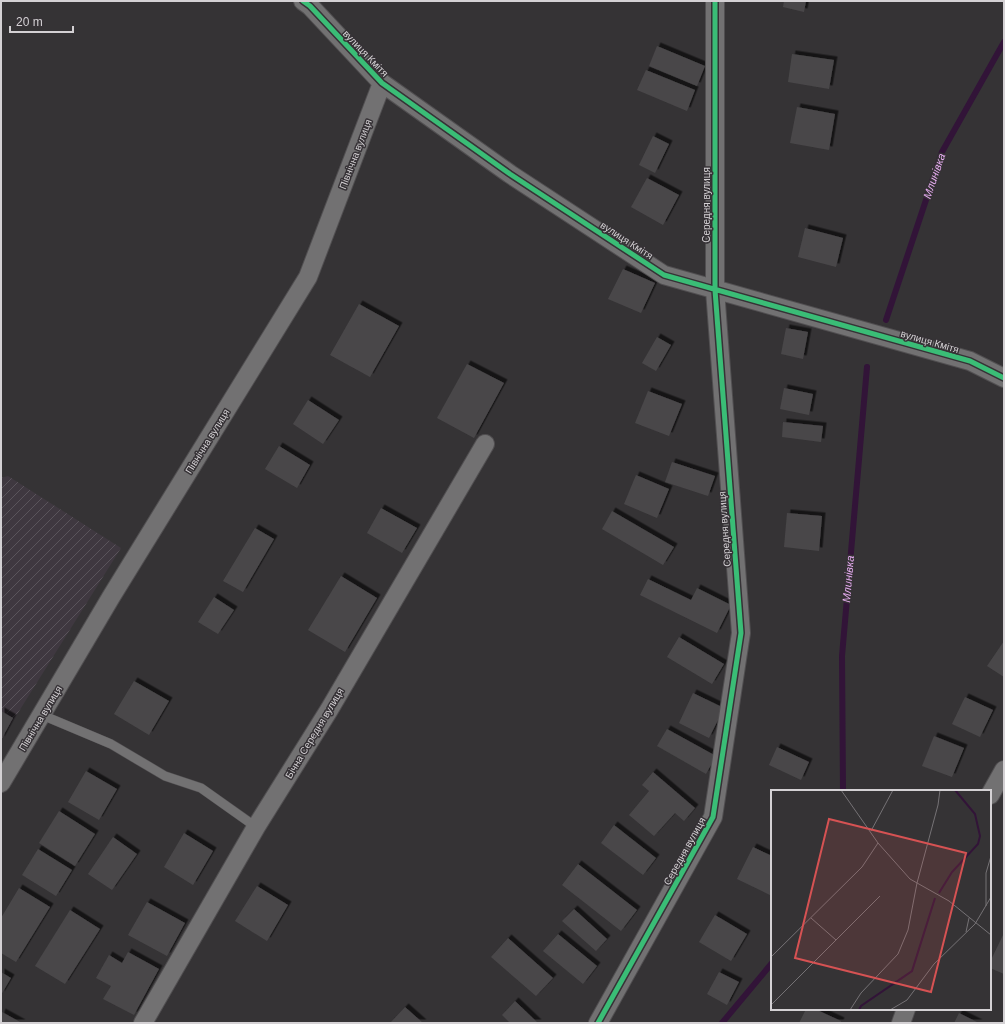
<svg xmlns="http://www.w3.org/2000/svg" width="1005" height="1024" font-family="Helvetica,sans-serif">
	<style>
		.industrial { fill: url(#industrial-furrows) }
		.lines { fill: none; stroke-linecap: round; stroke-linejoin: round }
		.stream { stroke: #321438; stroke-width: 6 }
		.building { fill: #494749; filter: url(#shadow) }
		.service-casing { stroke: #514f51; stroke-width: 10 }
		.minor-casing { stroke: #514f51; stroke-width: 20 }
		.service { stroke: #727172; stroke-width: 9 }
		.minor { stroke: #727172; stroke-width: 18 }
		.cycleway-casing { stroke: #363236; stroke-width: 8 }
		.cycleway { stroke: #3abd76; stroke-width: 5 }
		.labels { text-anchor: middle; stroke-width: 3; stroke-linejoin: round; paint-order: stroke }
		.street-label { font-size: 10px; fill: #d4d1d4; stroke: #363236 }
		.water-label { font-size: 11px; font-style: italic; fill: #e7adf1; stroke: #363236 }
		.inset-river { fill: none; stroke: #321438; stroke-width: 2 }
		.inset-road { fill: none; stroke: #757275; stroke-width: 1 }
		.view { fill: #d65253; fill-opacity: 0.15; stroke: #d65253; stroke-width: 2 }
		.inset-edge { fill: none; stroke: #d4d1d4; stroke-width: 2 }
	</style>
	<defs>
		<pattern id="industrial-furrows" width="10" height="10" patternUnits="userSpaceOnUse"><rect width="10" height="10" fill="#3f3840"/><path d="M-1 1l2-2M0 10L10 0M9 11l2-2" fill="none" stroke="#5a545b"/></pattern>
		<filter id="shadow"><feDropShadow dx="3.5" dy="-3.5" stdDeviation="0" flood-color="#0009"/></filter>
	</defs>
	<rect width="100%" height="100%" fill="#353335"/>
	<path class="industrial" d="M 8,476 L 121,548 L 1,740 L 1,478 Z"/>
	<g class="lines">
		<path class="stream" d="M 886,320 L 942,152 L 1004,42
			M 843,791 L 842,656 L 867,367
			M 722,1023 L 772,963"/>
	</g>
	<path class="building" d="M 784,1 L 806,1 L 804,12 L 783,7 Z
		M 657,46 L 705,66 L 697,86 L 649,66 Z
		M 792,54 L 834,60 L 829,89 L 788,82 Z
		M 646,70 L 695,90 L 687,111 L 637,90 Z
		M 797,107 L 835,114 L 829,150 L 790,143 Z
		M 653,136 L 669,144 L 655,173 L 639,165 Z
		M 647,178 L 679,195 L 663,225 L 631,207 Z
		M 805,228 L 843,238 L 836,267 L 798,257 Z
		M 623,269 L 655,283 L 641,313 L 608,299 Z
		M 359,304 L 399,326 L 370,377 L 330,355 Z
		M 786,328 L 808,332 L 803,359 L 781,354 Z
		M 657,337 L 671,345 L 656,371 L 642,363 Z
		M 467,364 L 504,383 L 474,438 L 437,418 Z
		M 784,388 L 813,394 L 809,415 L 780,409 Z
		M 648,391 L 682,404 L 669,436 L 635,423 Z
		M 308,400 L 339,420 L 323,444 L 293,424 Z
		M 783,422 L 823,426 L 821,442 L 782,437 Z
		M 279,446 L 310,465 L 297,488 L 265,469 Z
		M 672,462 L 715,476 L 708,496 L 665,482 Z
		M 636,475 L 669,489 L 657,518 L 624,504 Z
		M 381,508 L 417,528 L 402,553 L 367,533 Z
		M 612,511 L 674,547 L 663,565 L 602,529 Z
		M 787,513 L 822,516 L 819,551 L 784,547 Z
		M 255,528 L 274,539 L 243,592 L 223,581 Z
		M 341,576 L 377,598 L 345,652 L 308,630 Z
		M 648,579 L 691,600 L 697,588 L 731,605 L 717,633 L 640,595 Z
		M 214,597 L 234,610 L 218,634 L 198,622 Z
		M 679,637 L 724,664 L 712,684 L 667,657 Z
		M 1004,641 L 1004,677 L 987,666 Z
		M 134,681 L 169,701 L 149,735 L 114,714 Z
		M 693,693 L 724,708 L 709,738 L 679,723 Z
		M 965,697 L 993,710 L 980,737 L 952,724 Z
		M 1,711 L 13,718 L 1,740 Z
		M 667,729 L 716,756 L 706,774 L 657,746 Z
		M 934,736 L 964,748 L 952,777 L 922,766 Z
		M 777,747 L 809,762 L 801,780 L 769,765 Z
		M 86,771 L 117,789 L 99,820 L 68,802 Z
		M 653,772 L 695,808 L 684,821 L 675,813 L 654,836 L 629,815 L 649,791 L 642,785 Z
		M 59,811 L 95,834 L 75,866 L 39,843 Z
		M 614,825 L 656,858 L 643,875 L 601,843 Z
		M 184,833 L 213,851 L 193,885 L 164,867 Z
		M 113,837 L 137,854 L 112,890 L 88,874 Z
		M 753,847 L 772,856 L 772,896 L 737,879 Z
		M 38,849 L 72,870 L 56,896 L 22,875 Z
		M 578,864 L 637,910 L 621,931 L 562,885 Z
		M 257,886 L 288,905 L 267,941 L 235,921 Z
		M 19,888 L 50,907 L 16,962 L 1,953 L 1,918 Z
		M 147,902 L 185,923 L 167,956 L 128,935 Z
		M 574,909 L 607,939 L 596,951 L 562,921 Z
		M 70,910 L 100,929 L 65,984 L 35,966 Z
		M 715,915 L 747,934 L 731,961 L 699,942 Z
		M 1004,933 L 1004,974 L 990,968 L 990,962 Z
		M 558,934 L 597,966 L 583,984 L 543,951 Z
		M 508,938 L 553,978 L 536,996 L 491,957 Z
		M 128,952 L 159,969 L 134,1015 L 103,999 L 111,986 L 96,978 L 109,955 L 122,963 Z
		M 1,972 L 11,978 L 1,995 Z
		M 719,972 L 739,982 L 727,1005 L 707,994 Z
		M 515,1001 L 538,1023 L 510,1023 L 502,1015 Z
		M 405,1007 L 423,1023 L 391,1022 Z
		M 806,1009 L 815,1009 L 841,1021 L 840,1023 L 799,1023 Z
		M 2,1012 L 22,1023 L 1,1023 L 1,1015 Z
		M 959,1013 L 979,1023 L 954,1023 Z"/>
	<g class="lines">
		<defs>
			<path id="service" d="M 42,715 L 111,744 L 165,776 L 201,788 L 256,827"/>
			<path id="minor" d="M 303,1 L 310,6 L 382,83 L 510,174 L 664,275 L 970,361 L 1004,378
				M 1,783 L 111,597 L 308,277 L 382,83
				M 990,795 L 1004,770
				M 143,1023 L 256,827 L 329,710 L 485,444
				M 598,1023 L 713,817 L 741,633 L 715,290 L 715,1
				M 901,1023 L 906,1009"/>
		</defs>
		<use href="#service" class="service-casing"/>
		<use href="#minor" class="minor-casing"/>
		<use href="#service" class="service"/>
		<use href="#minor" class="minor"/>
		<defs>
			<path id="cycleway" d="M 303,1 L 310,6 L 382,83 L 510,174 L 664,275 L 970,361 L 1004,378
				M 598,1023 L 713,817 L 741,633 L 715,290 L 715,1"/>
		</defs>
		<use href="#cycleway" class="cycleway-casing"/>
		<use href="#cycleway" class="cycleway"/>
	</g>
	<g class="labels">
		<g class="street-label">
			<text transform="translate(366 53) rotate(46)" y="4">вулиця Кмітя</text>
			<text transform="translate(355 154) rotate(-69)" y="4">Північна вулиця</text>
			<text transform="translate(706 205) rotate(-90)" y="4">Середня вулиця</text>
			<text transform="translate(627 240) rotate(33)" y="4">вулиця Кмітя</text>
			<text transform="translate(930 341) rotate(16)" y="4">вулиця Кмітя</text>
			<text transform="translate(207 441) rotate(-58)" y="4">Північна вулиця</text>
			<text transform="translate(724 529) rotate(-94)" y="4">Середня вулиця</text>
			<text transform="translate(40 718) rotate(-59)" y="4">Північна вулиця</text>
			<text transform="translate(314 733) rotate(-59)" y="4">Бічна Середня вулиця</text>
			<text transform="translate(684 851) rotate(-61)" y="4">Середня вулиця</text>
		</g>
		<g class="water-label">
			<text transform="translate(934 176) rotate(-71)" y="4">Млинівка</text>
			<text transform="translate(848 579) rotate(-85)" y="4">Млинівка</text>
		</g>
	</g>
	<g transform="translate(771 790)">
		<rect width="220" height="220" fill="#353335"/>
		<path class="inset-river" d="M 168,103 L 181,82 L 207,54 L 209,46 L 204,24 L 184,0M 88,220 L 90,216 L 141,181 L 164,108"/>
		<path class="inset-road" d="M 70,0 L 107,53 L 139,89 L 178,111 L 220,145M 100,41 L 122,0M 215,116 L 215,83 L 220,66M 40,128 L 65,150M 195,142 L 198,128M 0,167 L 91,77 L 107,53M 0,215 L 109,106M 79,220 L 90,203 L 127,164 L 137,140 L 146,93 L 167,15 L 169,0M 119,220 L 136,210 L 163,174 L 204,134 L 220,107"/>
		<path class="view" d="M 58,29 L 195,63 L 160,202 L 24,168 Z"/>
		<rect width="220" height="220" class="inset-edge"/>
	</g>
	<rect width="1005" height="1024" fill="none" stroke="#d4d1d4" stroke-width="4"/>
	<path d="M10 26v6h63v-6" fill="none" stroke="#d4d1d4" stroke-width="2"/>
	<text x="16" y="26" font-size="12" fill="#d4d1d4" stroke="#363236" stroke-width="3" paint-order="stroke">20 m</text>
</svg>
